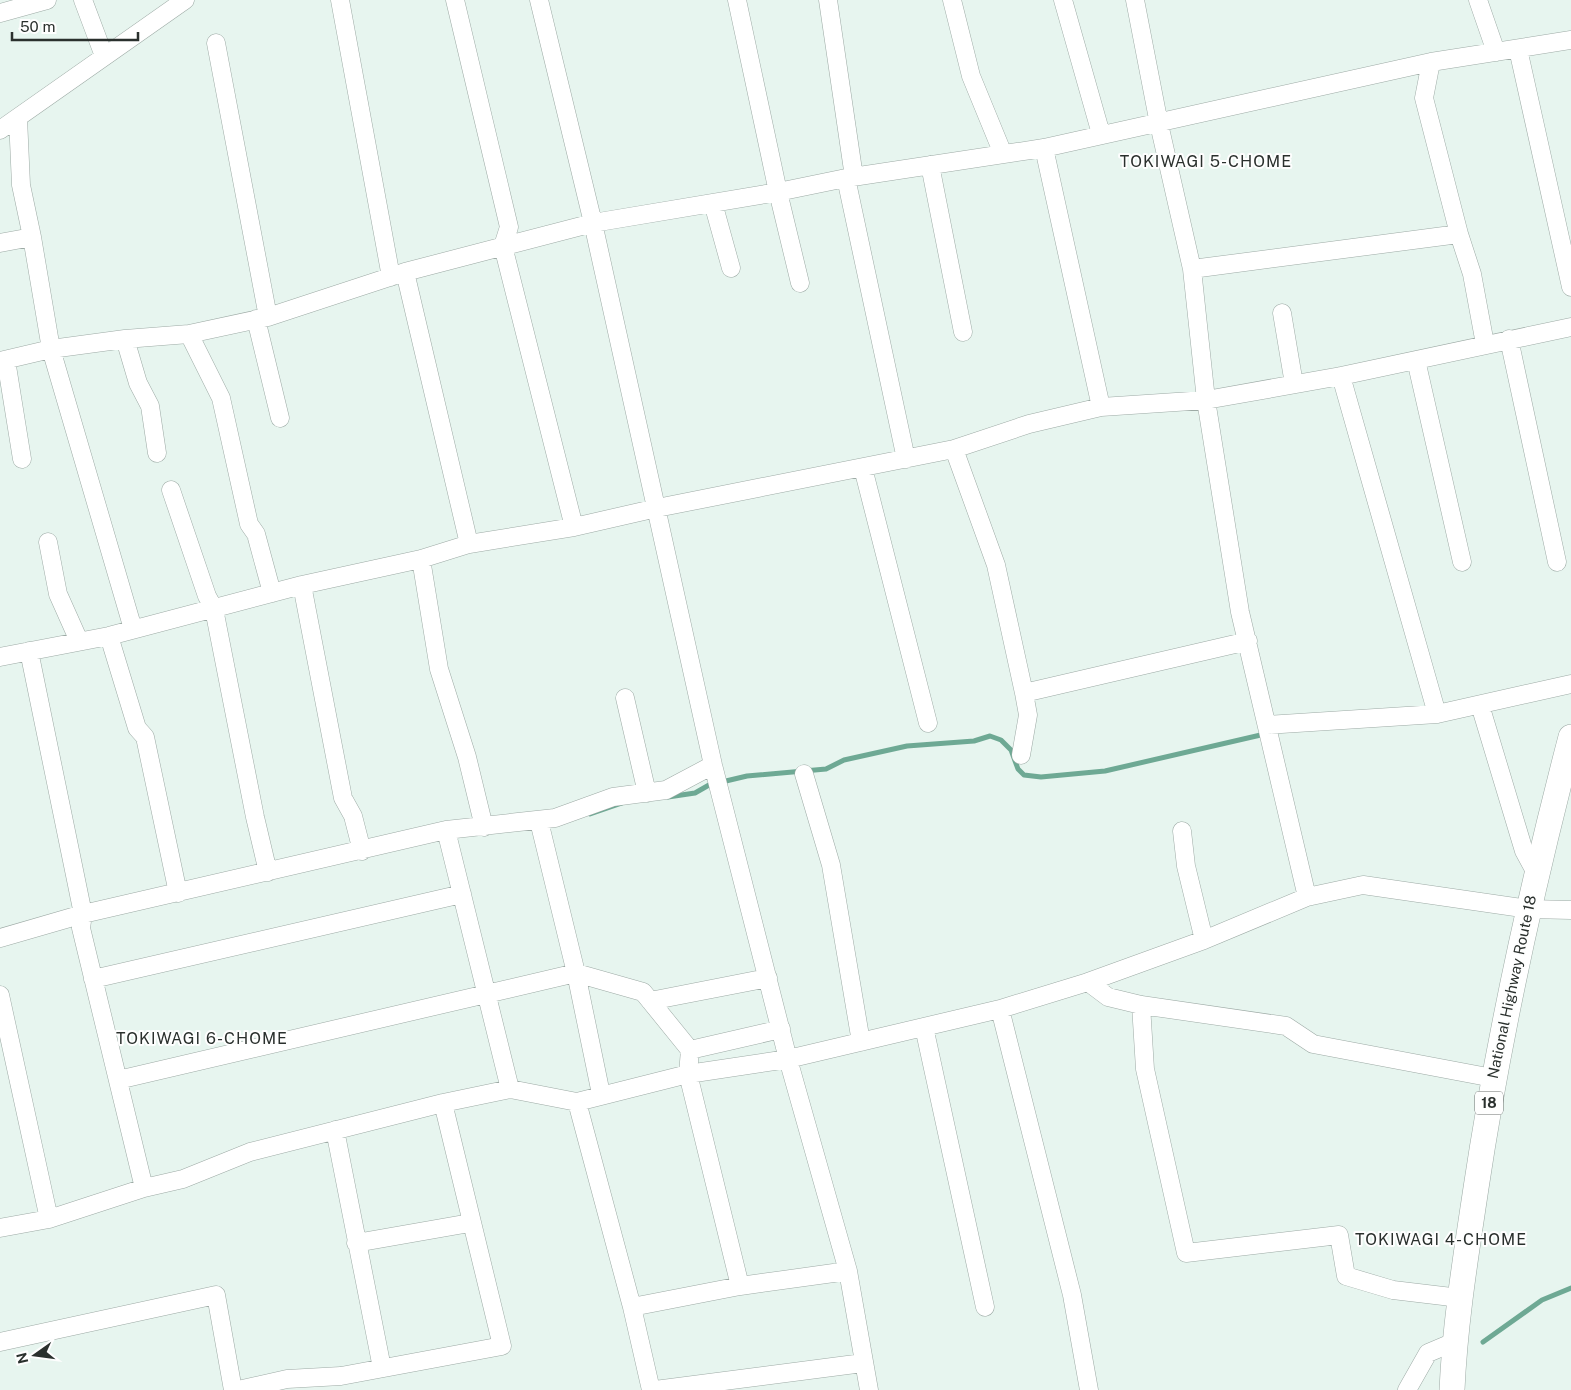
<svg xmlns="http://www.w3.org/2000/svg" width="1571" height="1390" font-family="'Public Sans',sans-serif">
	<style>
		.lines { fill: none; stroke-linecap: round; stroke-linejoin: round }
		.stream { stroke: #6ea994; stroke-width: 5 }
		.minor-casing { stroke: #9daaa5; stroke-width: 19 }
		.highway-casing { stroke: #9daaa5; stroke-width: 26 }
		.minor { stroke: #fff; stroke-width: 18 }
		.highway { stroke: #fff; stroke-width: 25 }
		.labels { text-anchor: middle; stroke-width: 4; stroke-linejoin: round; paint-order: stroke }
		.shield { fill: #fefefe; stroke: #6a6e6c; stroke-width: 1 }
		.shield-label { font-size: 14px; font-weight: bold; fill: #2a302d }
		.street-label { font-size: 15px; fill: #2a302d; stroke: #fefefe }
		.neighbourhood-label { font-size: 16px; letter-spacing: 1px; fill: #2a302d; stroke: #fefefe }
	</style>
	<rect width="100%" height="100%" fill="#e7f5ef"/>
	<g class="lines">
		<path class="stream" d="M 668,797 L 695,793 L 709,785 L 747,776 L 826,769 L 844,760 L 907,746 L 974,741 L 990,736 L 1001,740 L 1011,750 L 1018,769 L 1024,775 L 1041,777 L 1105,771 L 1265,734
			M 590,814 L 622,803
			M 1483,1342 L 1542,1300 L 1571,1288"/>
		<defs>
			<path id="minor" d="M 83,0 L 104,56
				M 340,0 L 391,277
				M 455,0 L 509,227 L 503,246 L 574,527
				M 539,0 L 593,223 L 713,765 L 788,1059 L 848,1271 L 869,1390
				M 737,0 L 778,192 L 800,283
				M 828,0 L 854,177
				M 952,0 L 971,76 L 1003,154
				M 1063,0 L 1101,134
				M 1135,0 L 1159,124 L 1192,269 L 1206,400 L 1240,612 L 1307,897
				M 1478,0 L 1496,52
				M 0,13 L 47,0
				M 216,43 L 268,317
				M 1518,49 L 1571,287
				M 1431,62 L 1424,98 L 1459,234 L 1472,274 L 1485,344
				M 18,118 L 21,185 L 32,237 L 51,349 L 133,629
				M 0,130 L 185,0
				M 1044,148 L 1101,407
				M 930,165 L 963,332
				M 846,178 L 906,459
				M 713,203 L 731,268
				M 0,243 L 32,237
				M 1192,269 L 1459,234
				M 405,272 L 469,544
				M 1282,313 L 1294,384
				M 256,319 L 280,418
				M 189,334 L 221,398 L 249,524 L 256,534 L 272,593
				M 125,339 L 138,383 L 150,406 L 157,453
				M 1509,339 L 1557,562
				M 6,360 L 22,459
				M 1416,360 L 1462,562
				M 0,361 L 51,349 L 125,339 L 189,334 L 268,317 L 405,272 L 593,223 L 778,192 L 846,178 L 1044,148 L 1431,62 L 1571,40
				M 1341,376 L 1437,714
				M 954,449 L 996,565 L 1024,693 L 1248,641
				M 863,468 L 928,723
				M 171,490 L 207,596 L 214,609 L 255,817 L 268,872
				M 48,542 L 58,594 L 79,641
				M 421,559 L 439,669 L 467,757 L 484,827
				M 302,585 L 343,798 L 353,816 L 362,851
				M 109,636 L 137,728 L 145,737 L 178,893
				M 29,651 L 83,914 L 81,928 L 144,1188
				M 0,657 L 109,636 L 302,585 L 421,559 L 469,544 L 574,527 L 657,508 L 954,449 L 1029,424 L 1101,407 L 1206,400 L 1341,376 L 1571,327
				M 625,698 L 647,793
				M 1480,705 L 1524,851 L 1536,873
				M 1267,725 L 1437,714 L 1571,684
				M 1021,755 L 1028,715 L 1024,693
				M 804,774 L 831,865 L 861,1042
				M 539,821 L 576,973 L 601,1094
				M 446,830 L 510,1089
				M 1182,831 L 1186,866 L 1204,940
				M 0,938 L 83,914 L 446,830 L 555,818 L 613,797 L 666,790 L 713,765
				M 93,979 L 462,894
				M 1088,982 L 1108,997 L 1141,1005 L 1286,1026 L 1313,1044 L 1493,1078
				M 0,995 L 49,1219
				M 650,1001 L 768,978
				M 1141,1005 L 1145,1069 L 1186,1253 L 1339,1235 L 1346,1276 L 1393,1290 L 1460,1298
				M 1000,1009 L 1072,1295 L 1089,1390
				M 924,1027 L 985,1307
				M 690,1050 L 781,1029
				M 118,1080 L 576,973 L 643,992 L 690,1050 L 688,1074 L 740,1286
				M 577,1102 L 632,1307 L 651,1390
				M 335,1130 L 382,1368
				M 0,1228 L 49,1219 L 144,1188 L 183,1179 L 250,1152 L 443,1103 L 510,1089 L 577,1102 L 688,1074 L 788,1059 L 1000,1009 L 1088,982 L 1204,940 L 1307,897 L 1363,885 L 1529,909 L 1571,910
				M 356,1243 L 470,1223
				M 632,1307 L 740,1286 L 848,1271
				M 0,1342 L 216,1295 L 233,1390
				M 238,1390 L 287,1379 L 341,1376 L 502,1346 L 443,1103
				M 655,1390 L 863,1363
				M 1407,1390 L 1428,1353 L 1454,1342"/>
			<path id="highway" d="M 1452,1390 C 1455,1322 1466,1255 1476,1188 C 1499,1035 1532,886 1571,737"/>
		</defs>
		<use href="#minor" class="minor-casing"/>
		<use href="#highway" class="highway-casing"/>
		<use href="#minor" class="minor"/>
		<use href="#highway" class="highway"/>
	</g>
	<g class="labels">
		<rect class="shield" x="1475" y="1091.5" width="28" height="23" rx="4"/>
		<g class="shield-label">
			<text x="1489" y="1108">18</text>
		</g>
		<g class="street-label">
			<text transform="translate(1512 987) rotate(-78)" y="5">National Highway Route 18</text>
		</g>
		<g class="neighbourhood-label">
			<text x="1206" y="167">TOKIWAGI 5-CHOME</text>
			<text x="202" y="1044">TOKIWAGI 6-CHOME</text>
			<text x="1441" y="1245">TOKIWAGI 4-CHOME</text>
		</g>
	</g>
	<g transform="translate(35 1355) rotate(256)" stroke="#fefefe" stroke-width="4" paint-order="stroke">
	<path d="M0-4L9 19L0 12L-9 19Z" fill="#2a302d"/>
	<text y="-8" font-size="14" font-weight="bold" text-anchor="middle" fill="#2a302d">N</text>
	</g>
	<path d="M12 32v8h126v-8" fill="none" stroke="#2a302d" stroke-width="2.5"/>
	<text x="20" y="32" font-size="15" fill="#2a302d" stroke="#fefefe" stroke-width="4" paint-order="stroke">50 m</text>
</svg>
